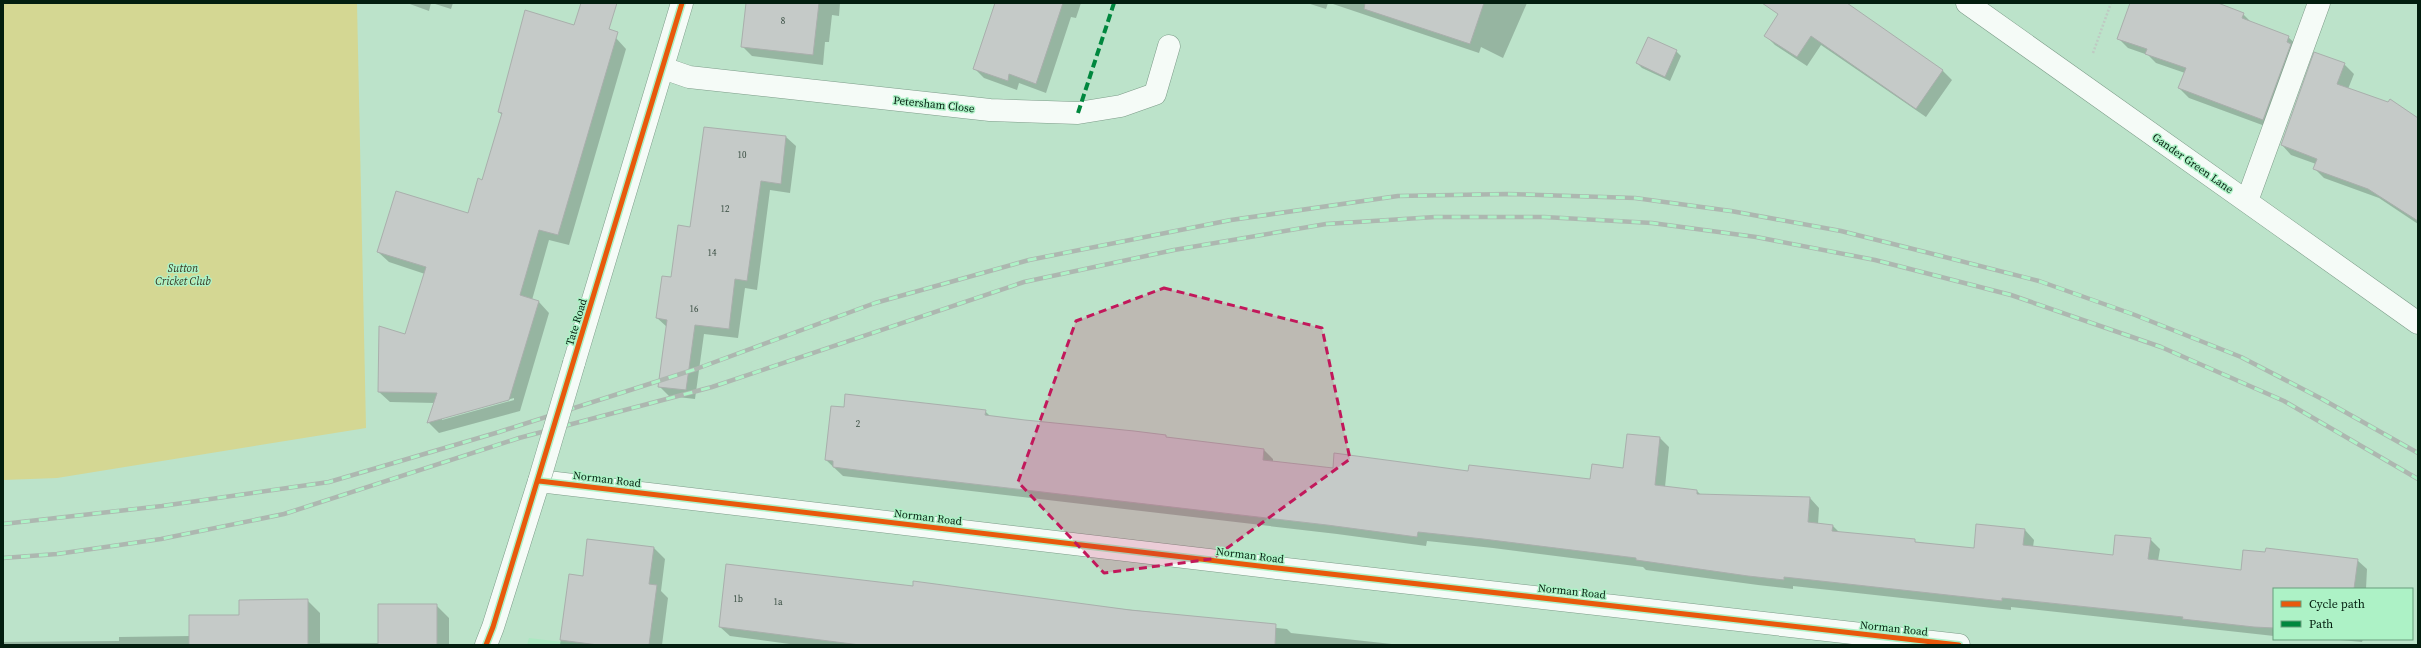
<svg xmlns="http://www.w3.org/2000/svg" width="2421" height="648" font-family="'Source Serif 4',serif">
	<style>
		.built { fill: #ace8c2 }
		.green { fill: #d4d793 }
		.shadow { fill: #0003; fill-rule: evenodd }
		.building { fill: #c5cac8; stroke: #a9afac }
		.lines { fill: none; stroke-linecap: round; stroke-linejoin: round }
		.minor-casing { stroke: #7d9c89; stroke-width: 23 }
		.path { stroke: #bfcac3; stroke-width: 2.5; stroke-dasharray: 2 2; stroke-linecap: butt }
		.minor { stroke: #f5fbf7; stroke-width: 22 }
		.rail-casing { stroke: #adb7b0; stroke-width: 4.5 }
		.rail { stroke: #adf2c6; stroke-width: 3; stroke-dasharray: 9; stroke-linecap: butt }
		.minor-bridge-casing { stroke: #7d9c89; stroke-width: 23; stroke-linecap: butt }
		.minor-bridge { stroke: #f5fbf7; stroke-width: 22 }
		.quiet { stroke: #00873e; stroke-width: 4; stroke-dasharray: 8 4; stroke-linecap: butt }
		.cycleway-casing { stroke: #adf2c6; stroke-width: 8 }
		.cycleway { stroke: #e8590c; stroke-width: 5 }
		.marked { fill: #c2185b; fill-opacity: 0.2; stroke: #c2185b; stroke-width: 3; stroke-dasharray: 8 5; stroke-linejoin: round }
		.labels { text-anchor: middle; stroke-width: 3; stroke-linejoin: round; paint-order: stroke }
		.number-label { font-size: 9px; fill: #34493d }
		.street-label { font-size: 11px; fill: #031e0f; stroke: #adf2c6 }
		.park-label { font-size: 11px; font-style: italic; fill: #38331f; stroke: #adf2c6 }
	</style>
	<rect width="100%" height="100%" fill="#bce3ca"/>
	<path class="built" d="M 529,638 L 579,644 L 584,645 L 527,645 Z"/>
	<path class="green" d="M 3,3 L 357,3 L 366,428 L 57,478 L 3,480 Z"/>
	<path class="shadow" d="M 407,3 L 431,3 L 429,11 Z
		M 432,3 L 453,3 L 451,9 Z
		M 747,3 L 840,3 L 839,16 L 832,15 L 829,42 L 825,42 L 823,65 L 752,56 L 742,46 Z
		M 997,3 L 1081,3 L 1076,18 L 1071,17 L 1046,93 L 1019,83 L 1017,90 L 984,78 L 974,68 Z
		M 1307,3 L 1328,3 L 1326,9 Z
		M 1330,3 L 1527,3 L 1503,58 L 1481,47 L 1479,53 Z
		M 1776,3 L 1845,3 L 1943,71 L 1952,80 L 1926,117 L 1821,45 L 1807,66 L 1775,45 L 1765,35 L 1783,7 Z
		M 2131,3 L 2215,3 L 2243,14 L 2253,24 L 2288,37 L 2298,46 L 2273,129 L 2189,98 L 2179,88 L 2185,73 L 2156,63 L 2148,55 L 2128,48 L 2118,38 Z
		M 616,38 L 626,49 L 569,245 L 549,240 L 532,300 L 539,302 L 549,313 L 520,411 L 439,433 L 429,423 L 435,403 L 390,402 L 379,392 L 406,335 L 425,274 L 389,262 L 378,252 L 468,214 L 483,181 L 502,115 L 499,112 ZM 514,398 L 514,400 L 442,420 L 442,418 Z
		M 1676,51 L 1681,56 L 1670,81 L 1642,68 L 1637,63 Z
		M 2344,64 L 2354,74 L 2348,89 L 2418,119 L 2418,224 L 2379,198 L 2324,178 L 2314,168 L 2316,164 L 2291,155 L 2282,145 Z
		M 705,128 L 786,137 L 796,146 L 790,193 L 770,190 L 757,290 L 745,288 L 738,338 L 704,334 L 695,399 L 669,396 L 659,386 L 667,327 L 657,318 L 691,228 Z
		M 985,411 L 990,416 L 1264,450 L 1273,459 L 1273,462 L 1334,469 L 1469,472 L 1591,480 L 1624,469 L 1628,435 L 1660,438 L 1669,447 L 1665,487 L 1697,491 L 1701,495 L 1810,498 L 1819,508 L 1818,524 L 1833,526 L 1840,533 L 1975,549 L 2025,530 L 2034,540 L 2033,547 L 2114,556 L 2150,539 L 2160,549 L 2158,561 L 2242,571 L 2357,560 L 2367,569 L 2366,589 L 2274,589 L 2274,636 L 2011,607 L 2011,610 L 1793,586 L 1793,589 L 1758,585 L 1646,570 L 1643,567 L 1493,548 L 1427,541 L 1426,546 L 1337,534 L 843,476 L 826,460 Z
		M 654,548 L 665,559 L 661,591 L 668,598 L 662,645 L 560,645 L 569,575 L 584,577 Z
		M 914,582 L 1057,602 L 1227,620 L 1230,623 L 1287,629 L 1291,633 L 1401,645 L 797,645 L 730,636 L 720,627 L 914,587 Z
		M 307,600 L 320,613 L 320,643 L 379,643 L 436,605 L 449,618 L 449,645 L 3,645 L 3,642 L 119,641 L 119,637 L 190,636 L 240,616 Z
		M 2330,639 L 2363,639 L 2362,642 Z"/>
	<path class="building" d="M 581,3 L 617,3 L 609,29 L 618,32 L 558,235 L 539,230 L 520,295 L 539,301 L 509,400 L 427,423 L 437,393 L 378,392 L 379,326 L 405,334 L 426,267 L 377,252 L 396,191 L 468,213 L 478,178 L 482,180 L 502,113 L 498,112 L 525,10 L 574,25 Z
		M 746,3 L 819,3 L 813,55 L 741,47 Z
		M 995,3 L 1063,3 L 1036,84 L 1009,74 L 1008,81 L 973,69 Z
		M 1365,3 L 1484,3 L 1470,44 L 1364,9 Z
		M 1762,3 L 1847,3 L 1943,70 L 1916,109 L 1811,36 L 1797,57 L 1764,36 L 1778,14 Z
		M 2130,3 L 2218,3 L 2244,13 L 2242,18 L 2289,36 L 2287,42 L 2291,44 L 2263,120 L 2178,88 L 2186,68 L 2145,54 L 2147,49 L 2117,39 Z
		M 1648,37 L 1677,50 L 1665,77 L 1636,63 Z
		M 2314,52 L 2345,63 L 2337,84 L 2388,102 L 2390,99 L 2418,118 L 2418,221 L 2368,189 L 2313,169 L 2317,159 L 2281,145 Z
		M 704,127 L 786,136 L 781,184 L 761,181 L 747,281 L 735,279 L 729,329 L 695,325 L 686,390 L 658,387 L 667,320 L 656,318 L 662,276 L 671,277 L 678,225 L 690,227 Z
		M 845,394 L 986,410 L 985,415 L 1025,420 L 1134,431 L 1166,435 L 1166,437 L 1264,449 L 1263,460 L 1333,468 L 1334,453 L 1468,471 L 1469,465 L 1590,479 L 1592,464 L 1623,468 L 1627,434 L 1660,437 L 1655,485 L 1697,490 L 1697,494 L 1810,497 L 1808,522 L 1833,525 L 1832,531 L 1915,539 L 1915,542 L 1974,548 L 1976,524 L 2025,529 L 2023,545 L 2113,555 L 2115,535 L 2151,538 L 2148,559 L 2241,570 L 2243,550 L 2265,552 L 2266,548 L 2358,559 L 2354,589 L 2274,589 L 2274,628 L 2254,627 L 2182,619 L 2183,617 L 2002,598 L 2002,601 L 1784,577 L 1784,580 L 1748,576 L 1636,560 L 1636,558 L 1483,539 L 1418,532 L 1417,537 L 1327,525 L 887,474 L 833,467 L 833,461 L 825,460 L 831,406 L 844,407 Z
		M 587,539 L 654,547 L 649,584 L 657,585 L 649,645 L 598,645 L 560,640 L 569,574 L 583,576 Z
		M 726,564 L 913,586 L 913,581 L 1130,610 L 1276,624 L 1275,645 L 860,645 L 719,627 Z
		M 308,599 L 308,645 L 189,645 L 189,615 L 239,615 L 239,600 Z
		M 378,604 L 437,604 L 437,645 L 378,645 Z"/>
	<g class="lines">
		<defs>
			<path id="minor" d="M 1967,3 L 2418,323
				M 663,68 L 689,77 L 990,110 L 1078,113 L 1121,106 L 1155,94 L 1169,46
				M 2247,201 L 2319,3
				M 574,363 L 682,3
				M 486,645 L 493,627 L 539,481 L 1277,568 L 1959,645"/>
		</defs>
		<use href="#minor" class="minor-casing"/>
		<path class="path" d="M 2093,53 L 2111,3"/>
		<use href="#minor" class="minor"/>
		<defs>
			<path id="rail" d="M 3,524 L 162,506 L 329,482 L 499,432 L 696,369 L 875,303 L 1029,260 L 1231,220 L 1398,196 L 1507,194 L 1635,198 L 1731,211 L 1841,231 L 1941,256 L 2039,281 L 2135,315 L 2241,357 L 2322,399 L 2418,453
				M 3,558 L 57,554 L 161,539 L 284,514 L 519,438 L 712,387 L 1024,282 L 1174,250 L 1326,224 L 1435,217 L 1544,217 L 1652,223 L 1756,237 L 1875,260 L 2011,295 L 2161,347 L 2284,401 L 2418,479"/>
		</defs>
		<use href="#rail" class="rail-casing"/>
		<use href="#rail" class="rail"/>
		<defs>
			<path id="minor-bridge" d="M 539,481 L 574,363"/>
		</defs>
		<use href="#minor-bridge" class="minor-bridge-casing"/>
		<use href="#minor-bridge" class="minor-bridge"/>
		<path class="quiet" d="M 1078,113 L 1114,3"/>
		<defs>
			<path id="cycleway" d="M 539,481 L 1277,568 L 1959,645
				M 486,645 L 493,627 L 682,3"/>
		</defs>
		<use href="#cycleway" class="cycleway-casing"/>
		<use href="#cycleway" class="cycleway"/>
	</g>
	<path class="marked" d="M 1164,288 L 1322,328 L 1350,459 L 1212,559 L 1104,573 L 1018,482 L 1076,321 Z"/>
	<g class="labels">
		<g class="number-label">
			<text x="783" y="24">8</text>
			<text x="742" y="158">10</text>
			<text x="725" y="212">12</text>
			<text x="712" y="256">14</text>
			<text x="694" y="312">16</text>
			<text x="858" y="427">2</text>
			<text x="738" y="602">1b</text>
			<text x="778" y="605">1a</text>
		</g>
		<g class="street-label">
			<text transform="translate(934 104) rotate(6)" y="4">Petersham Close</text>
			<text transform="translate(2193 163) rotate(35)" y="4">Gander Green Lane</text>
			<text transform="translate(576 322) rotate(-73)" y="4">Tate Road</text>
			<text transform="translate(607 479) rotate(7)" y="4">Norman Road</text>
			<text transform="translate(928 517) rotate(7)" y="4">Norman Road</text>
			<text transform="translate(1250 555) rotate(7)" y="4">Norman Road</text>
			<text transform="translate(1572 591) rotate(6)" y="4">Norman Road</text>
			<text transform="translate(1894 628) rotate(6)" y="4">Norman Road</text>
		</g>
		<g class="park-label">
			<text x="183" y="272">Sutton<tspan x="183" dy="13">Cricket Club</tspan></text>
		</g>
	</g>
	<rect width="2421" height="648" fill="none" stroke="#031e0f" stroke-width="8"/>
	<rect x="2273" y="588" width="140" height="52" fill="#adf2c6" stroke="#699d7d"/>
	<rect x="2281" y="601" width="20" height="6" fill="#e8590c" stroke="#699d7d"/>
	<text x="2309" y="608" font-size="12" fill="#031e0f">Cycle path</text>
	<rect x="2281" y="621" width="20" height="6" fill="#00873e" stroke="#699d7d"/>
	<text x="2309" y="628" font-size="12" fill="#031e0f">Path</text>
</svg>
